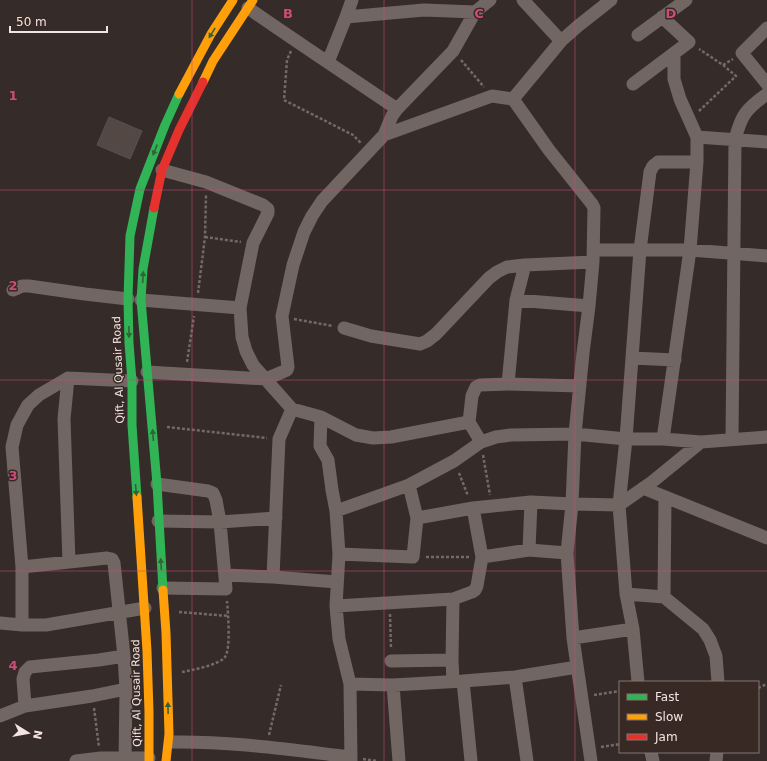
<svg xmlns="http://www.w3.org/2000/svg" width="767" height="761" font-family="'DejaVu Sans',sans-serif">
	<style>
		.building { fill: #534844; stroke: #59514f }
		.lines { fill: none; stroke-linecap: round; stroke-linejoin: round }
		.path { stroke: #746966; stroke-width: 2.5; stroke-dasharray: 3 2; stroke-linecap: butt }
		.street { stroke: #726662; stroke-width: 13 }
		.fast { stroke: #30b455; stroke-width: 9 }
		.slow { stroke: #ff9f0a; stroke-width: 9 }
		.jam { stroke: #e5322d; stroke-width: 9 }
		.oneway { fill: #356138 }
		.grid { fill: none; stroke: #ce4b7d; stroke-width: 1; stroke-opacity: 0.55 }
		.labels { text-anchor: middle; stroke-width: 3; stroke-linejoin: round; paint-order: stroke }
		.street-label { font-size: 11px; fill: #f0e5e2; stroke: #392925 }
		.grid-label { font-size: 13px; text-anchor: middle; font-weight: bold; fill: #ce4b7d; stroke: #392925; stroke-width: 3; stroke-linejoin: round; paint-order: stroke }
	</style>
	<rect width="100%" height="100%" fill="#352c2a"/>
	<path class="building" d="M 109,117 L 142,131 L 130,159 L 97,145 Z"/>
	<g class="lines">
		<path class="path" d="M 291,51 L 287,60 L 284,100 L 353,135 L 361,143
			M 461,60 L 484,87
			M 723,65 L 733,59
			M 699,111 L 736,76 L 723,65 L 699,49
			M 205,237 L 241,242
			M 198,293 L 205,237 L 206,195
			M 294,319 L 333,326
			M 187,362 L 194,316
			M 167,427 L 267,438
			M 483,455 L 490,495
			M 459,473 L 468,496
			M 426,557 L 471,557
			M 179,612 L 229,616
			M 390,614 L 391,649
			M 182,672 C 192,670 219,665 225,657 C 231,649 228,612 227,601
			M 758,688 L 767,684
			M 594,695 L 620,691
			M 94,708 L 99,747
			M 269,735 L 281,685
			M 601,747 L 620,744
			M 363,759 L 377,761"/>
		<path class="street" d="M 523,0 L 561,41
			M 248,8 C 297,42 347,75 397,109
			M 346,17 L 424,10 L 475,12
			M 767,28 L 742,53 L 767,84
			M 638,35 L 686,0
			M 328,62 L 346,17 L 352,0
			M 633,84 L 689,42 L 662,17
			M 513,99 L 561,41 L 578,26 L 611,0
			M 384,135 L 492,96 L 513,99 L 549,150 L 592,204 L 594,208 L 593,262 L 589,306 L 583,353 L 575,434 L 572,504 L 567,553 L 573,638 L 591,761
			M 697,137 L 767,142
			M 162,170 L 206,182 L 263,205 L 268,209 L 268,213 L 253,243 L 240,308 L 242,337 L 246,351 L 253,365 L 292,409 L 321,417 L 320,446 L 328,460 L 332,490 L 336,511 L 339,554 L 336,606 L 339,639 L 350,684 L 351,761
			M 594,250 L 690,250 L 767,256
			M 13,290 L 22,286 L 29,286 L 85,294 L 128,299
			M 141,300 L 240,308
			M 516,300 L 589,306
			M 344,328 L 371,336 L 420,344 L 427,341 L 436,334 L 489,278 L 497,272 L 507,267 L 525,265 L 593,262
			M 632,358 L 675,360
			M 147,372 L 266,379 L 287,370 L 288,367 L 282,316 L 293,265 L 304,232 L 312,216 L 322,201 L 384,135 L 392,116 L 397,109 L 453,51 L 475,12 L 490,0
			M 68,378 L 64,419 L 69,562
			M 508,384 L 516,300 L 525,265
			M 321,417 L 356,435 L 373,438 L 391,437 L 469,422
			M 663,439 L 690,250 L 697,162 L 697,137 L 680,99 L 674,79 L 674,53
			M 732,439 L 735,140 C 741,115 746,109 767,94
			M 481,442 L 469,422 L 472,396 L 476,387 L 480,385 L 508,384 L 580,386
			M 157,484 L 208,491 L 213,493 L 216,500 L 220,522 L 226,589 L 163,588
			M 643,488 L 767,538
			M 336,511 L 409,485 L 454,461 L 481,442 L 496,437 L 511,435 L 575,434 L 626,439 L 663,439 L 701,442 L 767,437
			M 417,518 L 473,508 L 531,502 L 572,504 L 619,505 L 652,482 L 701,442
			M 158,521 L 220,522 L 276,518
			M 529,550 L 531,502
			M 339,554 L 413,557 L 417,518 L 409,485
			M 482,557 L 529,550 L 567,553
			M 22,567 L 107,558 L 112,559 L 114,563 L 124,656 L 126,689 L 125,761
			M 225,575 L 273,577 L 337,582
			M 273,577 L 279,439 L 292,409
			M 626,594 L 664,597 L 703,629 L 710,640 L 716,656 L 718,682
			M 664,597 L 665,497
			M 453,599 L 452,660 L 453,681
			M 336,606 L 453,599 L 472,592 L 475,590 L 477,586 L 482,557 L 473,508
			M 0,623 L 22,625 L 46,625 L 145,608
			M 22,625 L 22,567 L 12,447 L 17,425 L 28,405 L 39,395 L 68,378 L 132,381
			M 573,638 L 633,629
			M 391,661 L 452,660
			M 515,677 L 527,761
			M 463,681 L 471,761
			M 638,682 L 633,629 L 626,594 L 619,505 L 626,439 L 640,250 L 650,172 L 653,166 L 658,162 L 697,162
			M 350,684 L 393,685 L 463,681 L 515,677 L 577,667
			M 393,685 L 399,761
			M 25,706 L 23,679 L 25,672 L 30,667 L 99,660 L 124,656
			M 0,716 L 25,706 L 92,696 L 126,689
			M 171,742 C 231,741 291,750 351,757
			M 651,752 L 653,761
			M 76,761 L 101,758 L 149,758
			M 716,761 L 717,752"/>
		<path class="fast" d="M 154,208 L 143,269 L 141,300 L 157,484 L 163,590
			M 137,497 L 132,425 L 132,381 L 129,343 L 128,299 L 130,236 L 140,189 L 165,125 L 179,94"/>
		<path class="slow" d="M 203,82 L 213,61 L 253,0
			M 179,94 L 211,34 L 233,0
			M 137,497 L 147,651 L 149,712 L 149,761
			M 163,590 L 166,633 L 169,734 L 166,761"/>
		<path class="jam" d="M 154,208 L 162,170 L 179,130 L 203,82"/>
	</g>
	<defs><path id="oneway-solid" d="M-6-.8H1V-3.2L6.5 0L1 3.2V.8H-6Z"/></defs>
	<g class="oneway">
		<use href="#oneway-solid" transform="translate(212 33) rotate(122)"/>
		<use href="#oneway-solid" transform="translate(155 150) rotate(112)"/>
		<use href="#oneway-solid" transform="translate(143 277) rotate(-87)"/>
		<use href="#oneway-solid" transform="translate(129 332) rotate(89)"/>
		<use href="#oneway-solid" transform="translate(153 435) rotate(-94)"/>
		<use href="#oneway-solid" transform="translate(136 490) rotate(85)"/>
		<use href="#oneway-solid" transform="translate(161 564) rotate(-94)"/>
		<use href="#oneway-solid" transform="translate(168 708) rotate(-91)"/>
	</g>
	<path class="grid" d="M 192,0 L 192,761M 384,0 L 384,761M 575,0 L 575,761M 0,190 L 767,190M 0,380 L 767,380M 0,571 L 767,571"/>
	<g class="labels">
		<g class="street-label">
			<text transform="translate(118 370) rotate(-92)" y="4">Qift, Al Qusair Road</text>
			<text transform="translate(136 693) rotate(-91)" y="4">Qift, Al Qusair Road</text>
		</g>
	</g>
	<g class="grid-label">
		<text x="288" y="18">B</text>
		<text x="479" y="18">C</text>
		<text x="671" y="18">D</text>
		<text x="13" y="100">1</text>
		<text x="13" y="290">2</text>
		<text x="13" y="480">3</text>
		<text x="13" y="670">4</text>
	</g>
	<rect x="619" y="681" width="140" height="72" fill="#392925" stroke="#827471"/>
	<rect x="627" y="694" width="20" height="6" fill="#30b455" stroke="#827471"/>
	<text x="655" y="701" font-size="12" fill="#f0e5e2">Fast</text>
	<rect x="627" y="714" width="20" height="6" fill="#ff9f0a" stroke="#827471"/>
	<text x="655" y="721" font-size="12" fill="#f0e5e2">Slow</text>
	<rect x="627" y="734" width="20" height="6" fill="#e5322d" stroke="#827471"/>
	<text x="655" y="741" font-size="12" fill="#f0e5e2">Jam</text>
	<g transform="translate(28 733) rotate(101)" stroke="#392925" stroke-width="3" paint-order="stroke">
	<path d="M0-3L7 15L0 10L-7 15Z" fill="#f0e5e2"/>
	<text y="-6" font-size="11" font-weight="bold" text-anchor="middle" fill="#f0e5e2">N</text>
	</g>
	<path d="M10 26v6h97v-6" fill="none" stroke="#f0e5e2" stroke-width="2"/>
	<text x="16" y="26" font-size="12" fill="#f0e5e2" stroke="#392925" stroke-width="3" paint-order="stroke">50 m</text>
</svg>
